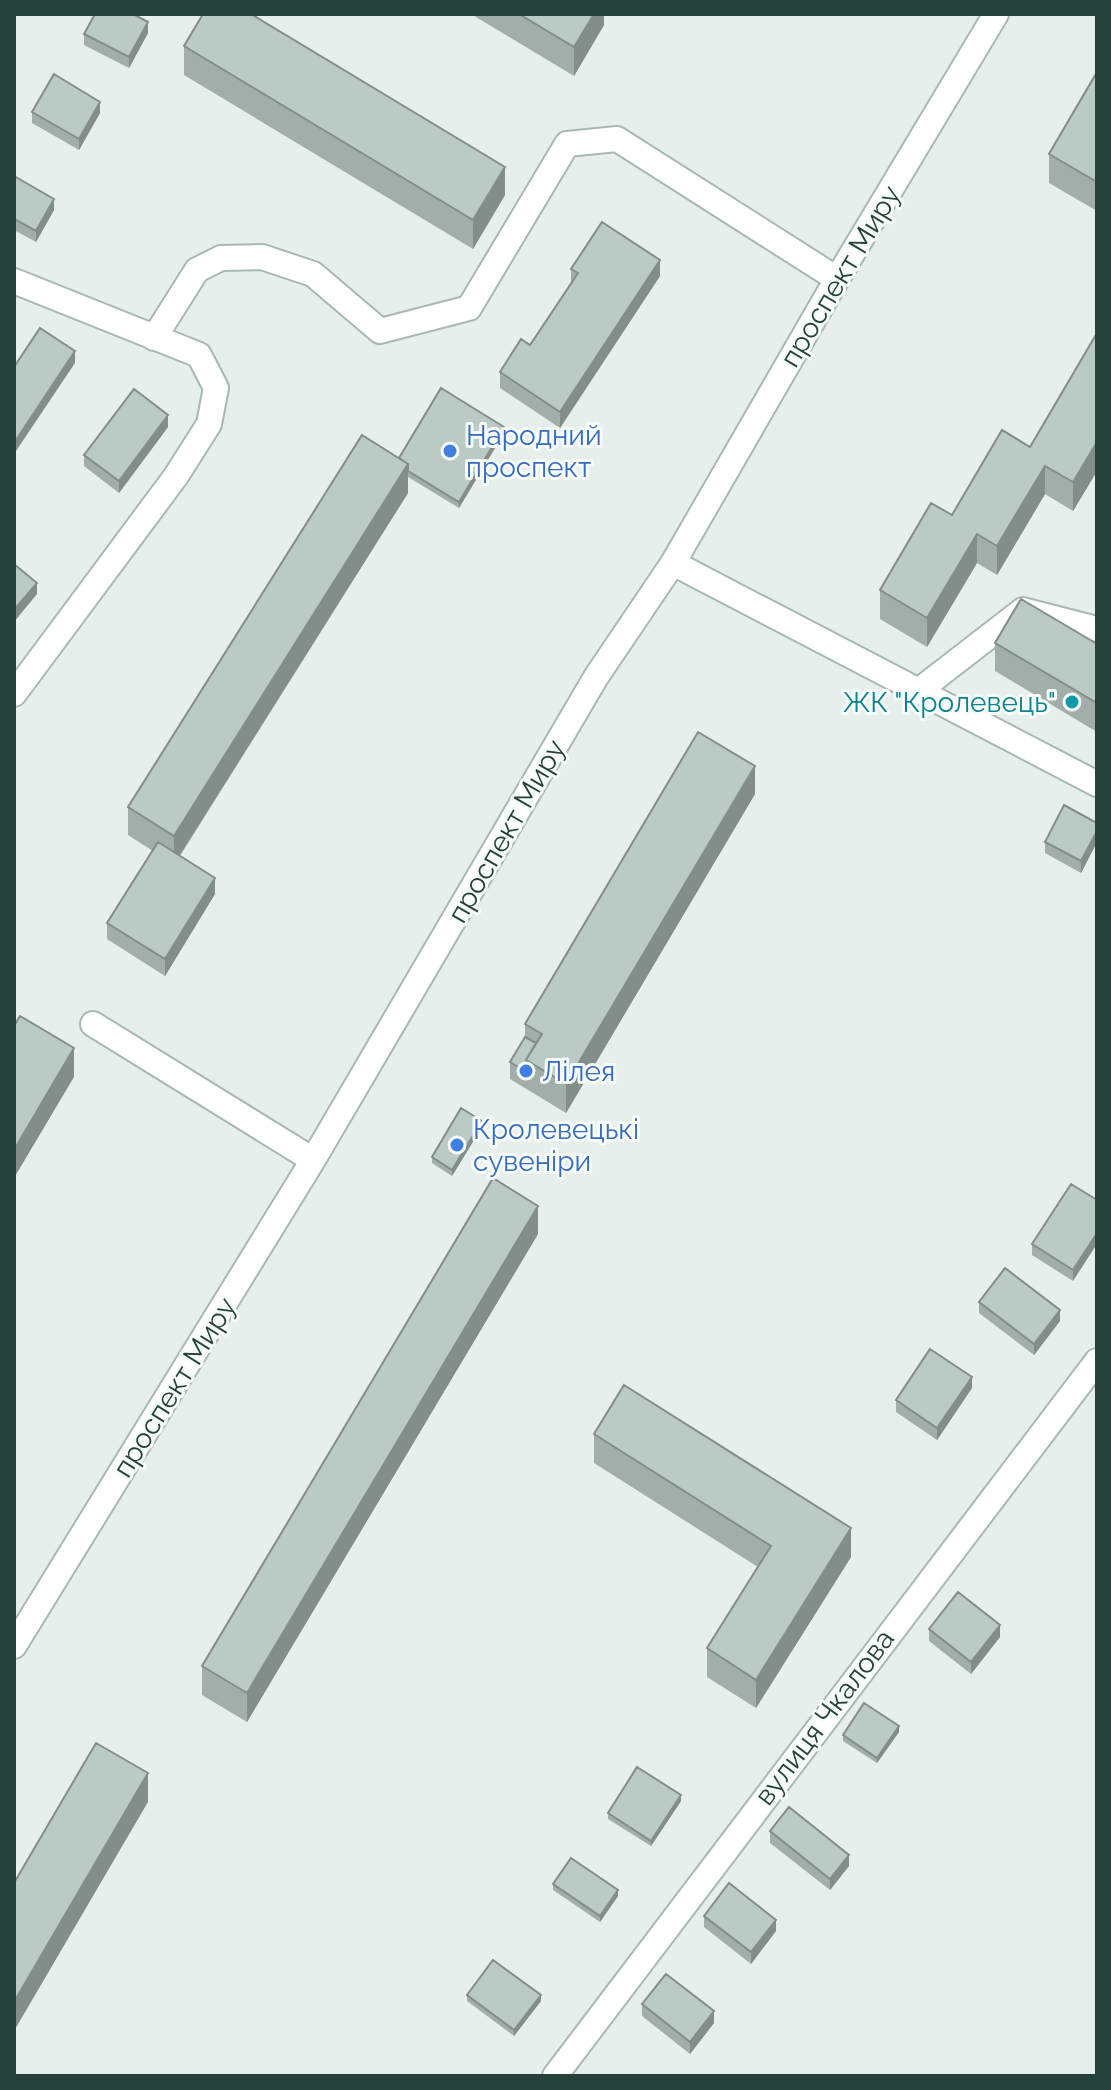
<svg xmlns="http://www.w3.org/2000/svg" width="1111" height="2090" font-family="Raleway,sans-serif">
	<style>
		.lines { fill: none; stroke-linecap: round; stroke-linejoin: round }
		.minor-casing { stroke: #a8b8b2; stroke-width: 28 }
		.minor { stroke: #fff; stroke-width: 24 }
		.wall { fill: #a1aea9 }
		.shaded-wall { fill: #838d89 }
		.building { fill: #bbcac4; stroke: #838d89; stroke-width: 2 }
		.shop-dot { fill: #3f7fe0; stroke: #f7fbf9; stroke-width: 3 }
		.culture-dot { fill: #0f9aa8; stroke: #f7fbf9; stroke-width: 3 }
		.labels { text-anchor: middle; stroke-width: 6; stroke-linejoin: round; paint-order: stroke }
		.street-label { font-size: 28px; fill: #24423a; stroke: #f7fbf9 }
		.shop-label { font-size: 28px; fill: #366cbe; stroke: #f7fbf9; text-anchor: start }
		.culture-label { font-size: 28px; fill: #0d838f; stroke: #f7fbf9; text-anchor: end }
	</style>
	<rect width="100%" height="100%" fill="#e6efeb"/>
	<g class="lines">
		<defs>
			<path id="minor" d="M 14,281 L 199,355 L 216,388 L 209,424 L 176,476 L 14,694
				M 154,338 L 197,270 L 221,258 L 262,257 L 313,274 L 380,331 L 469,308 L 567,144 L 617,139 L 837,279
				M 673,563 L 1097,784
				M 917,692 L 1023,610 L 1097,629
				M 93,1024 L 313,1160
				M 14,1646 L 313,1160 L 596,677 L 673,563 L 837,279 L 996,14
				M 555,2076 L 1097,1361"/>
		</defs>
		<use href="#minor" class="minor-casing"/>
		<use href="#minor" class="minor"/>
	</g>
	<path class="wall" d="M 471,14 L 604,14 L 604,25 L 574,76 Z
		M 148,33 L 129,68 L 84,45 L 84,34 Z
		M 184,46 L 505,195 L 473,249 L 184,75 Z
		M 1097,72 L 1097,211 L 1049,183 L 1049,154 Z
		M 32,112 L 100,113 L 79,150 L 32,123 Z
		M 14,176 L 54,210 L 36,242 L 14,230 Z
		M 571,269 L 660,276 L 560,428 L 500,388 L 500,372 L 530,345 L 571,283 Z
		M 1097,333 L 1097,471 L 1073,511 L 1045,494 L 997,575 L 977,563 L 927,647 L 880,619 L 880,590 L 952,515 L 1030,447 Z
		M 168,427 L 119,493 L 84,466 L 84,455 Z
		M 504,433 L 459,508 L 408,477 L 408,493 L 180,856 L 215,894 L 165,976 L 107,939 L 107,923 L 153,851 L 128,835 L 128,807 L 399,458 Z
		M 995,643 L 1097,644 L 1097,732 L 995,671 Z
		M 755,794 L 566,1113 L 510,1079 L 510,1062 L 525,1037 L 525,1024 Z
		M 1097,823 L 1097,842 L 1081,873 L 1045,853 L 1045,842 Z
		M 482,1127 L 452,1176 L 432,1163 L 432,1157 Z
		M 1097,1200 L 1073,1281 L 1032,1255 L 1032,1244 Z
		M 538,1234 L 247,1722 L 202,1695 L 202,1666 Z
		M 979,1302 L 1060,1321 L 1034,1355 L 979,1313 Z
		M 972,1388 L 937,1440 L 896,1412 L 896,1400 Z
		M 594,1434 L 851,1557 L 756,1708 L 707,1677 L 707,1648 L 758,1567 L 594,1463 Z
		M 929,1629 L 1000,1637 L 971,1674 L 929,1641 Z
		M 899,1732 L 877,1763 L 843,1741 L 843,1735 Z
		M 681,1801 L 651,1846 L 608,1819 L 608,1813 Z
		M 770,1831 L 849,1866 L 830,1890 L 770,1843 Z
		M 553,1884 L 618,1896 L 600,1922 L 553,1890 Z
		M 704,1916 L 776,1931 L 751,1964 L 704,1927 Z
		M 467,1995 L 541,2001 L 514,2036 L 467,2001 Z
		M 642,2004 L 714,2023 L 690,2054 L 642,2016 Z"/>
	<path class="shaded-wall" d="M 594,14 L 604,14 L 604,25 L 574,76 L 574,47 Z
		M 148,22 L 148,33 L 129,68 L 129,57 Z
		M 100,102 L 100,113 L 79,150 L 79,139 Z
		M 505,167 L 505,195 L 473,249 L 473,220 Z
		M 54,199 L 54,210 L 36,242 L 36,231 Z
		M 660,260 L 660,276 L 560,428 L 560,412 Z
		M 75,351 L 75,363 L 16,451 L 16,440 Z
		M 168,415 L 168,427 L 119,493 L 119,481 Z
		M 504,427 L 504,433 L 459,508 L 459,502 Z
		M 1097,442 L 1097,471 L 1073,511 L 1073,482 Z
		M 408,464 L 408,493 L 174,864 L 174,836 Z
		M 1045,466 L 1045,494 L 997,575 L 997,546 Z
		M 977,534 L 977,563 L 927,647 L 927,618 Z
		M 37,583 L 37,594 L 14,622 L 14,610 Z
		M 755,766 L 755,794 L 566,1113 L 566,1084 Z
		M 1097,831 L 1097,842 L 1081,873 L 1081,861 Z
		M 215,878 L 215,894 L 165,976 L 165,959 Z
		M 74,1048 L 74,1077 L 14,1178 L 14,1150 Z
		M 482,1121 L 482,1127 L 452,1176 L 452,1170 Z
		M 538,1206 L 538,1234 L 247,1722 L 247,1693 Z
		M 1097,1233 L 1097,1244 L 1073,1281 L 1073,1270 Z
		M 1060,1310 L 1060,1321 L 1034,1355 L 1034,1344 Z
		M 972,1377 L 972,1388 L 937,1440 L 937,1428 Z
		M 851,1528 L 851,1557 L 756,1708 L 756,1680 Z
		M 1000,1625 L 1000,1637 L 971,1674 L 971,1662 Z
		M 899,1726 L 899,1732 L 877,1763 L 877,1758 Z
		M 148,1773 L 148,1802 L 14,2031 L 14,2002 Z
		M 681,1795 L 681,1801 L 651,1846 L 651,1841 Z
		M 849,1855 L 849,1866 L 830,1890 L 830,1879 Z
		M 618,1890 L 618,1896 L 600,1922 L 600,1916 Z
		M 776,1920 L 776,1931 L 751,1964 L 751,1952 Z
		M 541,1995 L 541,2001 L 514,2036 L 514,2030 Z
		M 714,2011 L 714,2023 L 690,2054 L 690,2042 Z"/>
	<path class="building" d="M 95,14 L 133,14 L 148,22 L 129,57 L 84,34 Z
		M 203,14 L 251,14 L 505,167 L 473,220 L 184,46 Z
		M 519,14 L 594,14 L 574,47 Z
		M 1097,72 L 1097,182 L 1049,154 Z
		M 54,74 L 100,102 L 79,139 L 32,112 Z
		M 14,176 L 54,199 L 36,231 L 14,219 Z
		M 602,222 L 660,260 L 560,412 L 500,372 L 521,339 L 530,345 L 578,273 L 571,269 Z
		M 40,328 L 75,351 L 16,440 L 14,439 L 14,367 Z
		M 1097,333 L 1097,442 L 1073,482 L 1045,466 L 997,546 L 977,534 L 927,618 L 880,590 L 931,503 L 952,515 L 1002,430 L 1030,447 Z
		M 441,388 L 504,427 L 459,502 L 408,471 L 408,464 L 399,458 Z
		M 134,389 L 168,415 L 119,481 L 84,455 Z
		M 362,435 L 408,464 L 174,836 L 128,807 Z
		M 14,564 L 37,583 L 14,610 Z
		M 1021,599 L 1097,644 L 1097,703 L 995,643 Z
		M 698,732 L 755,766 L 566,1084 L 526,1060 L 542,1034 L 525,1024 Z
		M 1064,805 L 1097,823 L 1097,831 L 1081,861 L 1045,842 Z
		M 158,842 L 215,878 L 165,959 L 107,923 Z
		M 20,1016 L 74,1048 L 14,1150 L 14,1026 Z
		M 525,1037 L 536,1043 L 526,1060 L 526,1072 L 510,1062 Z
		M 461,1108 L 482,1121 L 452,1170 L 432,1157 Z
		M 493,1178 L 538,1206 L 247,1693 L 202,1666 Z
		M 1071,1184 L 1097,1200 L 1097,1233 L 1073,1270 L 1032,1244 Z
		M 1005,1268 L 1060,1310 L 1034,1344 L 979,1302 Z
		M 930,1349 L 972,1377 L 937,1428 L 896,1400 Z
		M 624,1385 L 851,1528 L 756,1680 L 707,1648 L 771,1546 L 594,1434 Z
		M 958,1592 L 1000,1625 L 971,1662 L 929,1629 Z
		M 864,1703 L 899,1726 L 877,1758 L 843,1735 Z
		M 96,1743 L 148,1773 L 14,2002 L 14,1883 Z
		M 637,1767 L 681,1795 L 651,1841 L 608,1813 Z
		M 789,1807 L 849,1855 L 830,1879 L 770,1831 Z
		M 571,1858 L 618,1890 L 600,1916 L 553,1884 Z
		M 729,1883 L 776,1920 L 751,1952 L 704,1916 Z
		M 493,1960 L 541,1995 L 514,2030 L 467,1995 Z
		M 666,1974 L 714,2011 L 690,2042 L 642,2004 Z"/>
	<g class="shop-dot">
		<circle cx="450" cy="451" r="8"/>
		<circle cx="526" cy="1071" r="8"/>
		<circle cx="457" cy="1145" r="8"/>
	</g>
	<circle class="culture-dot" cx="1072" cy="702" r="8"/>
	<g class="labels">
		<g class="street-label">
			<text transform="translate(840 276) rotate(-59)" y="10">проспект Миру</text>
			<text transform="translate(506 831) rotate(-60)" y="10">проспект Миру</text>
			<text transform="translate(174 1387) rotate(-58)" y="10">проспект Миру</text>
			<text transform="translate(824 1717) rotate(-53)" y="10">вулиця Чкалова</text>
		</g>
		<g class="shop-label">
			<text x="466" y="445">Народний<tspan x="466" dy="32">проспект</tspan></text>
			<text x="542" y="1081">Лілея</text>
			<text x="473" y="1139">Кролевецькі<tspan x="473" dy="32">сувеніри</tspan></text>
		</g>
		<g class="culture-label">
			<text x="1056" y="712">ЖК "Кролевець"</text>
		</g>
	</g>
	<rect width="1111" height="2090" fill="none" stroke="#24423a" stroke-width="32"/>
</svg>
